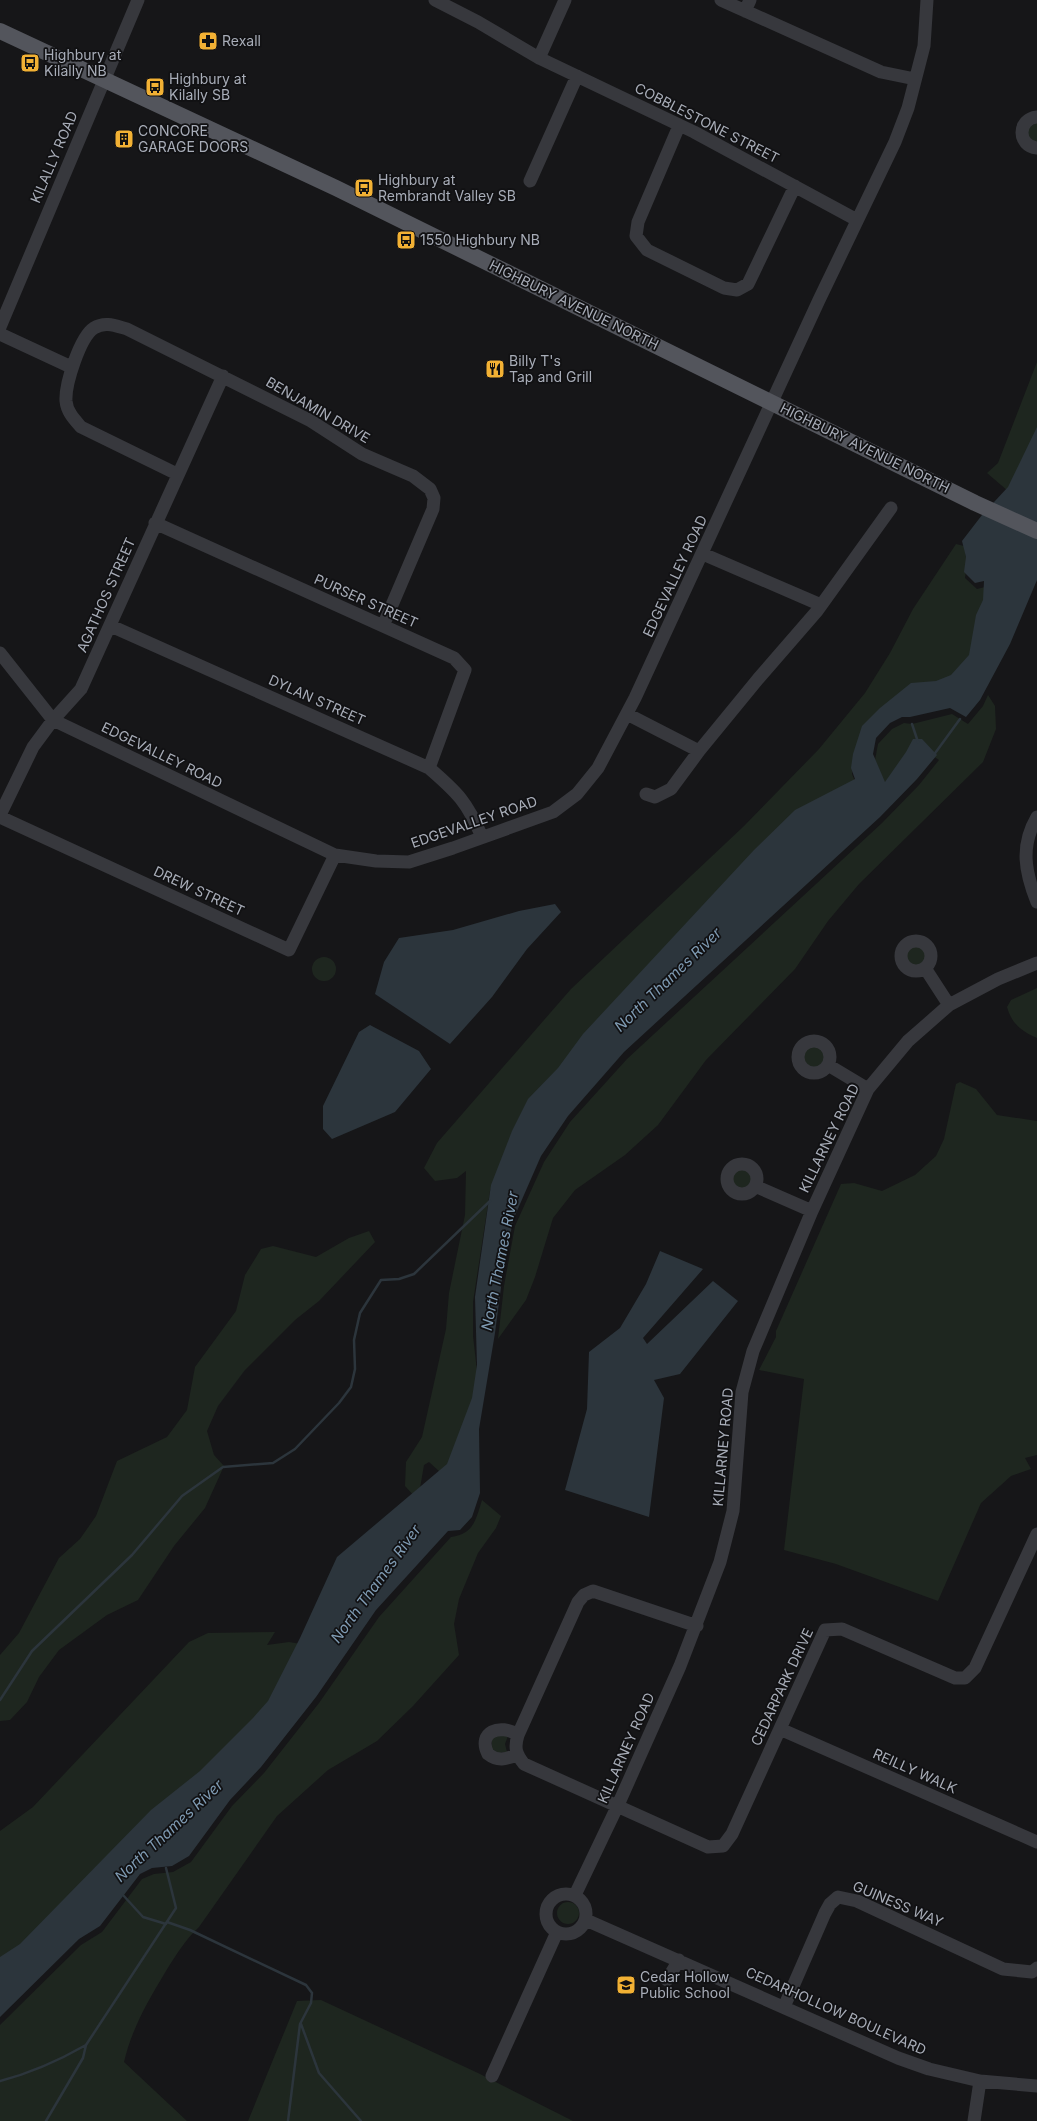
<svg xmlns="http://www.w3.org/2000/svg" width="1037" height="2121" font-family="Inter,sans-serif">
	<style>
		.green { fill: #1e261f }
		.water { fill: #2c353c }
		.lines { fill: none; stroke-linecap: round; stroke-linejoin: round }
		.stream { stroke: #2c353c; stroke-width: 2.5 }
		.minor { stroke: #37383d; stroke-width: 13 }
		.major { stroke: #53555c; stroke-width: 16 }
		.labels { text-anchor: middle; stroke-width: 3.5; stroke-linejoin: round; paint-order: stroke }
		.poi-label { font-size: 14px; fill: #a8adb8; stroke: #111113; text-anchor: start }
		.street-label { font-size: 14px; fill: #a8adb8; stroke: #111113 }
		.water-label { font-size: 15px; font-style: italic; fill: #7f9bb3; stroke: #111113 }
	</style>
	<rect width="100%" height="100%" fill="#161618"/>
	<path class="green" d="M 1037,123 L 1037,143 L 1031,142 L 1026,130 L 1028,127 Z
		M 1037,362 L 1037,433 L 1008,491 L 987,473 L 998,463 Z
		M 956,544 L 964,546 L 967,562 L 965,578 L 977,589 L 985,587 L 984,605 L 970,660 L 952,680 L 913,688 L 854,759 L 852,774 L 856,784 L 511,1135 L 490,1191 L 473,1302 L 473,1336 L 477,1371 L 472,1403 L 448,1468 L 440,1472 L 429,1462 L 424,1465 L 419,1494 L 415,1497 L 405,1486 L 406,1462 L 422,1437 L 446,1329 L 449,1293 L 465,1215 L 466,1171 L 457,1178 L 435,1181 L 424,1168 L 437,1143 L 571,989 L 744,826 L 819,749 L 865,693 L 890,653 L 913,609 Z
		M 988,695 L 995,706 L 996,729 L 983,762 L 859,884 L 828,921 L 795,969 L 706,1060 L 658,1125 L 625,1155 L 575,1190 L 553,1218 L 535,1277 L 526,1300 L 498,1339 L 504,1286 L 515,1226 L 544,1162 L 570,1122 L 627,1059 L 882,823 L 919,785 L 939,760 L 933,756 L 887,788 L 875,760 L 878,744 L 892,729 L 904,723 L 912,724 L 952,714 L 968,724 L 983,706 Z
		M905 956a11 11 0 1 1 22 0a11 11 0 1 1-22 0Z
		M312 969a12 12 0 1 1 24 0a12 12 0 1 1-24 0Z
		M 1037,988 L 1037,1038 C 1021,1031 1012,1024 1007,1007 L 1011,1000 Z
		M803 1057a11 11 0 1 1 22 0a11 11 0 1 1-22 0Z
		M 960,1082 L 976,1089 L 997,1115 L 1037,1121 L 1037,1455 L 1025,1458 L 1031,1469 L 1011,1476 L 981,1503 L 938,1601 L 836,1564 L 784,1550 L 804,1379 L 759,1370 L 776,1337 L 776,1331 L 841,1184 L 854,1183 L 882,1191 L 915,1175 L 936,1156 L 944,1139 L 956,1084 Z
		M731 1179a11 11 0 1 1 22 0a11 11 0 1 1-22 0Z
		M 369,1231 L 375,1242 L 319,1301 L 295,1320 L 245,1370 L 218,1406 L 207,1431 L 214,1455 L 224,1466 L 205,1508 L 174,1546 L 138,1600 L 107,1615 L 59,1650 L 39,1677 L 27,1702 L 10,1720 L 0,1721 L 0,1655 L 19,1633 L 59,1558 L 80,1539 L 96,1516 L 117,1461 L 167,1437 L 187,1410 L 195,1367 L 236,1311 L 245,1275 L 261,1249 L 273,1246 L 316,1257 L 349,1238 Z
		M 482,1500 L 501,1516 L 496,1528 L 478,1553 L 459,1599 L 454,1624 L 459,1655 L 413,1706 L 377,1741 L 328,1770 L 277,1816 L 199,1927 C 185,1940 176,1955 166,1971 C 148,2001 132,2028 124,2062 L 187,2121 L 0,2121 L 0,2025 L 81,1945 L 102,1932 L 142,1879 L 154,1874 L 173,1872 L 191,1862 L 232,1806 L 264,1773 L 319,1703 L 379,1617 L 451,1537 C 474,1534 476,1519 482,1500 Z
		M 275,1632 L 267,1645 L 289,1642 L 301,1644 L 268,1706 L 21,1949 L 0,1962 L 0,1831 L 33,1807 L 189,1642 L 208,1633 Z
		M 494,1736 L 508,1736 L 505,1744 L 507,1752 L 498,1753 L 492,1749 L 492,1739 Z
		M557 1913a11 11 0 1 1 22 0a11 11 0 1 1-22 0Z
		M 321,2000 L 478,2073 L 573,2121 L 248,2121 L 297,2001 Z"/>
	<path class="water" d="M 1037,427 L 1037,580 L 1010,644 L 980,700 L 966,717 L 950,708 L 910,717 L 902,717 L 890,723 L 876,738 L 873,754 L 885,782 L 906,752 L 913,739 L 922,739 L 937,755 L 917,779 L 880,817 L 624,1052 L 568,1116 L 541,1156 L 513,1220 L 502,1280 L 495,1333 L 479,1429 L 480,1493 L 472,1517 L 460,1530 L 448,1531 L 376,1610 L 316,1697 L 261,1767 L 230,1800 L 189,1856 L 172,1866 L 152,1868 L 140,1874 L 100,1926 L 79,1939 L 0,2017 L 0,1957 L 20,1944 L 151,1810 L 200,1771 L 253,1718 L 268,1701 L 300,1638 L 337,1557 L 447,1464 L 472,1398 L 477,1365 L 475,1297 L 491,1185 L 512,1131 L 528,1099 L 558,1068 L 583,1034 L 754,850 L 795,810 L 855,779 L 851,768 L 853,754 L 862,726 L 880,708 L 911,683 L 936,681 L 951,675 L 969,655 L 976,615 L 983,600 L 984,581 L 975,583 L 964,572 L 966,557 L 962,541 L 982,515 L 1008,487 Z
		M 555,904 L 561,912 L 527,949 L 492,997 L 450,1044 L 375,994 L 384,962 L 399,938 L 453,930 L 519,911 Z
		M 370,1025 L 419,1051 L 431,1069 L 395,1112 L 332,1139 L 323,1129 L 323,1106 L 359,1032 Z
		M 660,1251 L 703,1269 L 643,1338 L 647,1344 L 713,1281 L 738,1301 L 680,1374 L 654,1380 L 664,1398 L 649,1517 L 565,1490 L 587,1409 L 589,1352 L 620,1328 L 646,1284 Z"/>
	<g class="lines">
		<path class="stream" d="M 912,724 L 918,742
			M 933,756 L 960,719
			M 0,1700 L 32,1651 L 132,1555 L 182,1496 L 223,1467 L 273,1463 L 295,1449 L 339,1403 L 351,1387 L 355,1369 L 354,1340 L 360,1313 L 381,1280 L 399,1279 L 414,1274 L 490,1201
			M 123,1895 L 143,1917 L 166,1924
			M 167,1922 L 190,1930 L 306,1985 L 312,1993 L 311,2003 L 300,2024 L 288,2121
			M 301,2024 L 319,2073 L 361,2121
			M 0,2081 C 31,2073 58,2061 86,2045
			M 46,2121 L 83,2058 L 86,2045 L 176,1908 L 166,1868"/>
		<path class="minor" d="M 435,0 L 478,22 L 539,58 L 694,132 L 857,220
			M 721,0 L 881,72 L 915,79
			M 745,11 L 750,0
			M 539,58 L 565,0
			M 1037,117 C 1017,119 1017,146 1037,148
			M 679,126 L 638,222 L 636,236 L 647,250 L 724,288 L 737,290 L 748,284 L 795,186
			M 530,181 L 577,76
			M 0,327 L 138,0
			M 0,334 L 71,367
			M 177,474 L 81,427 C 74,419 67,412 66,401 C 65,384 80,337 94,328 C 105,321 116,326 127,329 L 311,421 L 362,454 L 413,476 L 430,489 L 434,498 L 433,509 L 383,626
			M 155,523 L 454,658 L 465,670 L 429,768
			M 703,554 L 821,605
			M 111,626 L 429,768 C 458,793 467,802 482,837
			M 0,653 L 53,720 L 335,855 L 376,861 L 409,862 L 453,848 L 553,812 L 577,794 L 598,768 L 635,698 L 819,300 L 895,142 L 908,108 L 924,46 L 927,0
			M 627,714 L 699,751 L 758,679 L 817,611 L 891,508
			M 646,794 L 655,797 L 671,789 L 699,751
			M 0,815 L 33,747 L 53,720 L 81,689 L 223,376
			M 0,817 L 289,950 L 335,855
			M 1037,817 C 1020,846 1025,872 1037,902
			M901 956a15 15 0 1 1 30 0a15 15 0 1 1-30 0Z
			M 925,968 L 949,1005
			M798 1057a16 16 0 1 1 32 0a16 16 0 1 1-32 0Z
			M 828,1065 L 868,1089
			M727 1179a15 15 0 1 1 30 0a15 15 0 1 1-30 0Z
			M 755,1186 L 812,1211
			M 697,1626 L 593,1591 L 584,1595 L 578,1602 L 518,1735 C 514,1748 516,1754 524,1764 L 708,1847 L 723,1846 L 732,1834 L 825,1630 L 842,1629 L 955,1678 L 965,1678 L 975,1668 L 1037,1534
			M 780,1729 L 1037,1842
			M 517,1755 C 506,1759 498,1762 488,1754 C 477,1732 500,1723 518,1735
			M546 1914a20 20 0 1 1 40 0a20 20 0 1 1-40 0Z
			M 575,1895 L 618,1805 L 680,1666 L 720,1562 L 733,1511 L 742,1392 L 753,1351 L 812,1211 L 868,1089 L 908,1041 L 949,1005 L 998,979 L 1037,963
			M 586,1920 L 898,2058 L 929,2069 L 980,2081 L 1037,2086
			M 667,1980 L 679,1960
			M 784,2007 L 825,1913 L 830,1904 L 838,1897 L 857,1901 L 1003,1969 L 1032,1972 L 1037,1968
			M 492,2076 L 557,1932
			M 974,2121 L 980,2081"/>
		<path class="major" d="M 0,31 L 336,188 L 975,503 L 1037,531"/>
	</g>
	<defs>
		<symbol id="pharmacy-square" viewBox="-11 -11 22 22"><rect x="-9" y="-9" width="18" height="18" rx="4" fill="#f2b134" stroke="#111113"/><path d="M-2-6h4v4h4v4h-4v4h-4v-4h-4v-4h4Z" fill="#111"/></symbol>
		<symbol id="bus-square" viewBox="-11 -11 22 22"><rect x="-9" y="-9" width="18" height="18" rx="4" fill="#f2b134" stroke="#111113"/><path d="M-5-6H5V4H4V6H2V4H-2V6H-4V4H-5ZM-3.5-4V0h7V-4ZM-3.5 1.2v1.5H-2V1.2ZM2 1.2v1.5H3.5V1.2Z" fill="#111"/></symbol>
		<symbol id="building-square" viewBox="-11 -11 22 22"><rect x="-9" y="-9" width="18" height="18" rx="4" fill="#f2b134" stroke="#111113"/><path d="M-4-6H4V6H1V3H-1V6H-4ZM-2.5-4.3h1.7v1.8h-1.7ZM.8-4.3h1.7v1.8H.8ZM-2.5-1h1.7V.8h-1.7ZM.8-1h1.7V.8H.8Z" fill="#111"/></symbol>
		<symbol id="restaurant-square" viewBox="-11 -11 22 22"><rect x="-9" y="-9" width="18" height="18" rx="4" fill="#f2b134" stroke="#111113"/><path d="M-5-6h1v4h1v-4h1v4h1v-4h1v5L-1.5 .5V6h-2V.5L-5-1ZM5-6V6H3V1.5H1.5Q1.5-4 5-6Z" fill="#111"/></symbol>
		<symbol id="school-square" viewBox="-11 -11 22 22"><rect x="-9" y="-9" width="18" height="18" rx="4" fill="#f2b134" stroke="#111113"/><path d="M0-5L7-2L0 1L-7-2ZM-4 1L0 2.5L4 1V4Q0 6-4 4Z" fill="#111"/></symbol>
	</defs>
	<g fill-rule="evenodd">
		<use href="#pharmacy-square" x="197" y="30" width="22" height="22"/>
		<use href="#bus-square" x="19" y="52" width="22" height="22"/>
		<use href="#bus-square" x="144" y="76" width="22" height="22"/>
		<use href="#building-square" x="113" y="128" width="22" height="22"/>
		<use href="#bus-square" x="353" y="177" width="22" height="22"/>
		<use href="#bus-square" x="395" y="229" width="22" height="22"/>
		<use href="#restaurant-square" x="484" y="358" width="22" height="22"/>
		<use href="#school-square" x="615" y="1974" width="22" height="22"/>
	</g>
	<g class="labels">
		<g class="poi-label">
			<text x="222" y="46">Rexall</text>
			<text x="44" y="60">Highbury at<tspan x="44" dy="16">Kilally NB</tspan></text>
			<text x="169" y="84">Highbury at<tspan x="169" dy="16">Kilally SB</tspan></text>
			<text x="138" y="136">CONCORE<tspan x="138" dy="16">GARAGE DOORS</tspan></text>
			<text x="378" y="185">Highbury at<tspan x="378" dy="16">Rembrandt Valley SB</tspan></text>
			<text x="420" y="245">1550 Highbury NB</text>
			<text x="509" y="366">Billy T's<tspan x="509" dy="16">Tap and Grill</tspan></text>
			<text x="640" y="1982">Cedar Hollow<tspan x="640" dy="16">Public School</tspan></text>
		</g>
		<g class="street-label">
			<text transform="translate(707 123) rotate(27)" y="5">COBBLESTONE STREET</text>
			<text transform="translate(54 157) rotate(-67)" y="5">KILALLY ROAD</text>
			<text transform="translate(574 305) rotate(26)" y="5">HIGHBURY AVENUE NORTH</text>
			<text transform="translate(318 410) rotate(30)" y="5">BENJAMIN DRIVE</text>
			<text transform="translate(865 448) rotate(26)" y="5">HIGHBURY AVENUE NORTH</text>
			<text transform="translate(675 576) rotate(-65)" y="5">EDGEVALLEY ROAD</text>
			<text transform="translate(106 595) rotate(-66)" y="5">AGATHOS STREET</text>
			<text transform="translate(366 601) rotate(24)" y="5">PURSER STREET</text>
			<text transform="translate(317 700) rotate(24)" y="5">DYLAN STREET</text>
			<text transform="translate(162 755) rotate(26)" y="5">EDGEVALLEY ROAD</text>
			<text transform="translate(474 822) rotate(-19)" y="5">EDGEVALLEY ROAD</text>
			<text transform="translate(199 891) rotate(25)" y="5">DREW STREET</text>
			<text transform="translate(829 1138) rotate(-64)" y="5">KILLARNEY ROAD</text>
			<text transform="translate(723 1447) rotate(-85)" y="5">KILLARNEY ROAD</text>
			<text transform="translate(782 1687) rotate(-65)" y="5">CEDARPARK DRIVE</text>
			<text transform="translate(626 1748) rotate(-66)" y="5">KILLARNEY ROAD</text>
			<text transform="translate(915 1771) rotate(24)" y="5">REILLY WALK</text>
			<text transform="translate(898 1904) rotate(23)" y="5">GUINESS WAY</text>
			<text transform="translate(836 2011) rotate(24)" y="5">CEDARHOLLOW BOULEVARD</text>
		</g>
		<g class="water-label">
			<text transform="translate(668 980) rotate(-44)" y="5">North Thames River</text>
			<text transform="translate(500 1261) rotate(-79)" y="5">North Thames River</text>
			<text transform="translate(376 1584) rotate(-54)" y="5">North Thames River</text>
			<text transform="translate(169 1831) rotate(-43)" y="5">North Thames River</text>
		</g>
	</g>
</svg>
